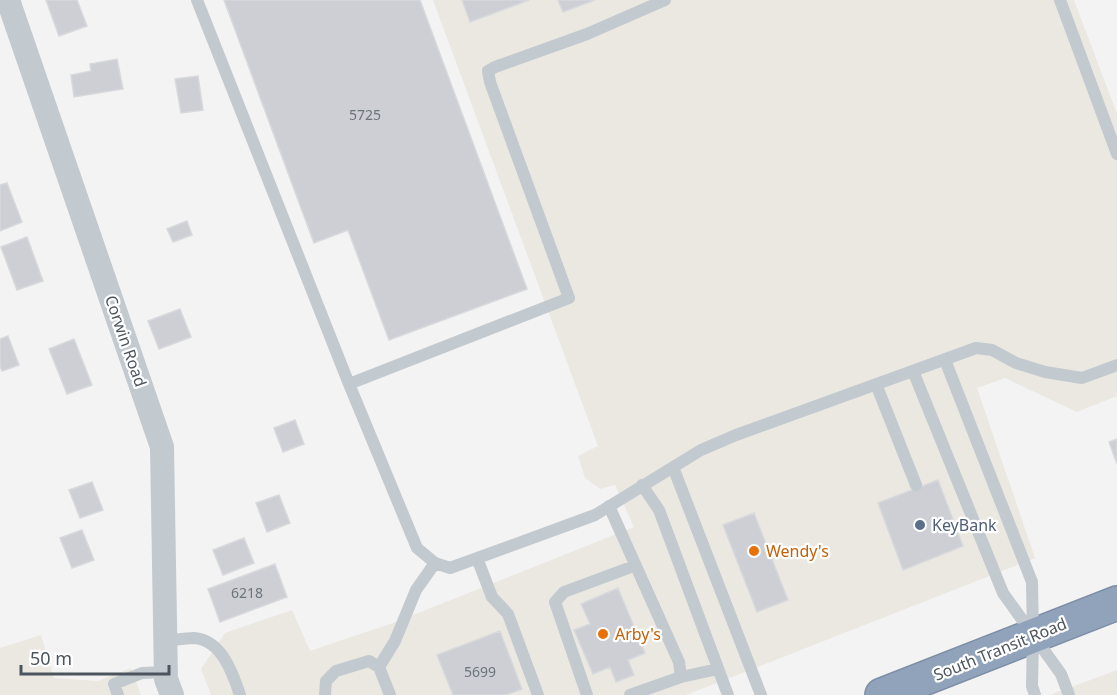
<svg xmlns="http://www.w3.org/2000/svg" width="1117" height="695" font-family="'Noto Sans',sans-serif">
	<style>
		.commercial { fill: #eae8e1 }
		.building { fill: #cdcfd4; stroke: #d7d9dd; stroke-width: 1.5 }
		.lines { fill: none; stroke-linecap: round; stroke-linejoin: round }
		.highway-casing { stroke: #7c8ea6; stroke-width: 36 }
		.lane { stroke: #c2c9cf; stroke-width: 12 }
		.street { stroke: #c2c9cf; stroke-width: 24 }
		.highway { stroke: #91a3ba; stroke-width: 33 }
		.service-dot { fill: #5c6f8a; stroke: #fff; stroke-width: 2 }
		.food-dot { fill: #e8710a; stroke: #fff; stroke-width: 2 }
		.labels { text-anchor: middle; stroke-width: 4.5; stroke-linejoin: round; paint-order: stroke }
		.number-label { font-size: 14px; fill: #6c747c }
		.street-label { font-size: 16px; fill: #4c555e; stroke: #fff }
		.service-label { font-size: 16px; fill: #4e5e75; stroke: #fff; text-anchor: start }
		.food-label { font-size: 16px; fill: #c56008; stroke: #fff; text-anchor: start }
	</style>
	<rect width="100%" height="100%" fill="#f4f3f3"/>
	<path class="commercial" d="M 433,0 L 1074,0 L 1117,114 L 1117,396 L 1077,412 L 1005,378 L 977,388 L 1035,558 L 686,695 L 211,695 L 201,669 L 225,633 L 292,610 L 310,651 L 393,623 L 634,527 L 615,485 L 600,489 L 585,478 L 578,456 L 598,446 Z
		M 41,635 L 54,678 L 98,681 L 131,668 L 141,695 L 0,695 L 0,648 Z
		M 1117,670 L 1117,695 L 1050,695 Z"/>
	<path class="building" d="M 46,0 L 77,0 L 87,26 L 59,36 Z
		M 224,0 L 420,0 L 527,289 L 389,340 L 348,230 L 314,243 Z
		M 462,0 L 529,0 L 470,22 Z
		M 558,0 L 595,0 L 563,12 Z
		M 117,59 L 123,89 L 74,97 L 71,75 L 91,71 L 90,64 Z
		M 198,76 L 203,110 L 181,113 L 175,79 Z
		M 7,183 L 22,222 L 0,231 L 0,185 Z
		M 187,221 L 192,235 L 173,242 L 167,229 Z
		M 27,237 L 43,281 L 17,290 L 1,247 Z
		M 180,309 L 191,337 L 159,349 L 148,321 Z
		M 8,336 L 19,365 L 2,371 L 0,366 L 0,339 Z
		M 74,339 L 92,385 L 67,394 L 49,349 Z
		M 295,420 L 304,444 L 283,452 L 274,428 Z
		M 1117,439 L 1117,464 L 1109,442 Z
		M 938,480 L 963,546 L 903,570 L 878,503 Z
		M 92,482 L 103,510 L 80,518 L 69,490 Z
		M 279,495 L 290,523 L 267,532 L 256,503 Z
		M 754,513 L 788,600 L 757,612 L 723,525 Z
		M 82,530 L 94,560 L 72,568 L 60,538 Z
		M 244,538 L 254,563 L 223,575 L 213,550 Z
		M 275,564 L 287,597 L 220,622 L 208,589 Z
		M 618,588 L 645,653 L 628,660 L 634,675 L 616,682 L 610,667 L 593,674 L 574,630 L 590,624 L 581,604 Z
		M 500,631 L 522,689 L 506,695 L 453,695 L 437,655 Z"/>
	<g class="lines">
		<defs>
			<path id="highway" d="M 882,695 L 1117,603"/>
		</defs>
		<use href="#highway" class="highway-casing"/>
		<path class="lane" d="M 197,0 L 349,384 L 417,548 L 435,563 L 450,568 L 595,515 L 701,450 L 736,435 L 976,348 L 992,350 L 1016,363 L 1045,372 L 1082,378 L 1117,365
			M 1060,0 L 1117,154
			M 945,360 L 1032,582 L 1033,635 L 1032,686 L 1035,695
			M 913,371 L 1003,593 L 1061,674 L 1069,695
			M 349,384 L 569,298 L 490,82 L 488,71 L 495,67 L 587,34 L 665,0
			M 876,384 L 916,485
			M 673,467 L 761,695
			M 642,485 L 659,510 L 728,695
			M 609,506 L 679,662 L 681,677 L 630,695
			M 477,558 L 492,597 L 508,614 L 538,695
			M 165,641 C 175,640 185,638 194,638 C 222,640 233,674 240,695
			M 379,667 L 395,641 L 416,590 L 435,563
			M 681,677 L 718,669
			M 118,695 L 114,684 L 142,673 L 166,672
			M 325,695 L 326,681 L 336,671 L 369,661 L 379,667 L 390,695
			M 587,695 L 555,602 L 564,592 L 634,566"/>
		<path class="street" d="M 8,0 L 162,447 L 166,679 L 172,695"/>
		<use href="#highway" class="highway"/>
	</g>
	<circle class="service-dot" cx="920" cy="525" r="6"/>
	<g class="food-dot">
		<circle cx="754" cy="551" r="6"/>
		<circle cx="603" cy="634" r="6"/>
	</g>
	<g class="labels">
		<g class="number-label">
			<text x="365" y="120">5725</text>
			<text x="247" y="598">6218</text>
			<text x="480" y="677">5699</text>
		</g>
		<g class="street-label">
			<text transform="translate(126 341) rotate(71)" y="6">Corwin Road</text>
			<text transform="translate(1000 649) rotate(-22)" y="6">South Transit Road</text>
		</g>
		<g class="service-label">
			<text x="932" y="531">KeyBank</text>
		</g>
		<g class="food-label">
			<text x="766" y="557">Wendy's</text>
			<text x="615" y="640">Arby's</text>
		</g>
	</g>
	<path d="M21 665v9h148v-9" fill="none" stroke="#4c555e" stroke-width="3"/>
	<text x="30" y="665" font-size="18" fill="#4c555e" stroke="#ffffff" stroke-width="4.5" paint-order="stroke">50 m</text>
</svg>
